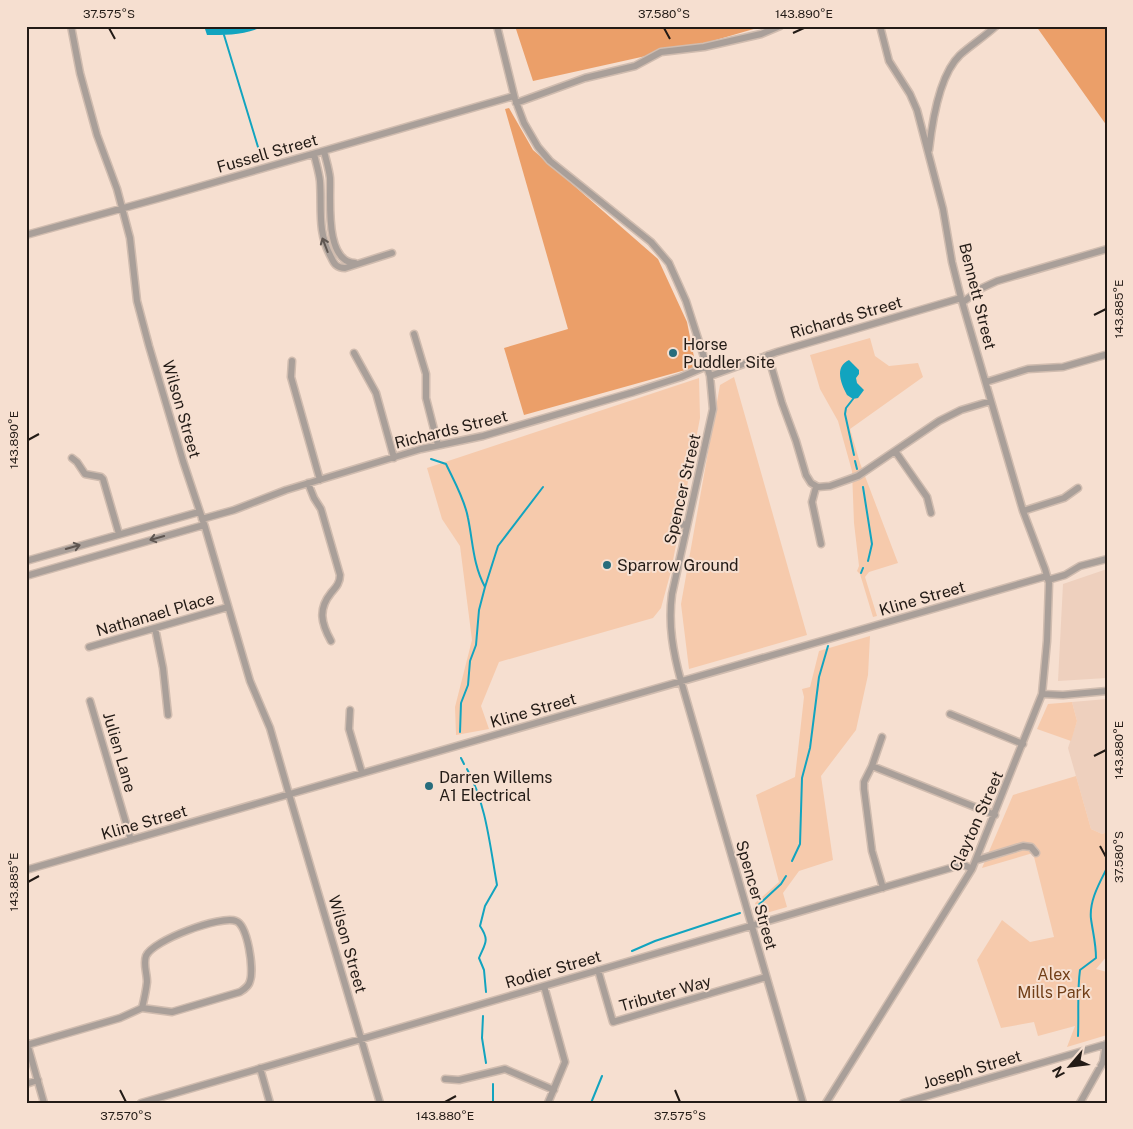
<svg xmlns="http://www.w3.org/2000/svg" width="1133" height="1129" font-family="'Public Sans',sans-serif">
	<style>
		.built { fill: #eed0be }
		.green { fill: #f6caac }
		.forest { fill: #eb9f69 }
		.water { fill: #12a4bf }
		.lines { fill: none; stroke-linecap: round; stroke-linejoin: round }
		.stream { stroke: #12a4bf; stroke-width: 2 }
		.minor-casing { stroke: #d0bcaf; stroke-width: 9 }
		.minor { stroke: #a99f99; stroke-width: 6 }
		.oneway { stroke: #5f5651 }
		.ticks { fill: none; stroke: #231b16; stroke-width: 2 }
		.poi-dot { fill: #276c7c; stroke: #f6dfd0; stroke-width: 2 }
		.labels { text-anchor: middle; stroke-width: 4; stroke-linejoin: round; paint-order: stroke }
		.street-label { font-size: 16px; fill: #231b16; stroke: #f6dfd0 }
		.poi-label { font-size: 16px; fill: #231b16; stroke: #f6dfd0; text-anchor: start }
		.park-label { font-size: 16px; fill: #713f18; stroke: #f6dfd0 }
		.neatline { fill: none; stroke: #231b16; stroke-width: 2 }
		.ticks-label { font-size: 12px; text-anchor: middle; fill: #231b16 }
	</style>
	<rect width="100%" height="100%" fill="#f6dfd0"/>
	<path class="built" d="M 1107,569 L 1107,678 L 1058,681 L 1063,584 Z
		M 1107,699 L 1107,832 L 1102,834 L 1091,829 L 1068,748 L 1077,721 L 1072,702 Z"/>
	<path class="green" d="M 870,338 L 875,356 L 889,366 L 918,363 L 923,377 L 850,429 L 860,463 L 898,563 L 869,572 L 865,577 L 877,616 L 873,617 L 860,574 L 857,571 L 859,566 L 854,523 L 852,471 L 838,421 L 820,389 L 810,355 Z
		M 734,377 L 807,635 L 689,669 L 681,604 L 720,385 Z
		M 699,378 L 700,418 L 671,571 L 661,608 L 653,618 L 499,662 L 481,706 L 489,729 L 456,735 L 455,707 L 472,640 L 460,546 L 442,519 L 427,468 Z
		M 870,636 L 868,675 L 856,730 L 821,776 L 833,860 L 799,871 L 783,893 L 787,907 L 759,915 L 755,903 L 779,882 L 756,795 L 795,777 L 804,697 L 802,689 L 810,687 L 819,651 Z
		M 1072,702 L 1077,721 L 1071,741 L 1037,729 L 1048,704 Z
		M 1076,776 L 1091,829 L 1102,834 L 1107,832 L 1107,956 L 1096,969 L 1107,972 L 1107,1035 L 1067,1047 L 1075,1026 L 1038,1036 L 1034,1022 L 1001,1028 L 977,960 L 1002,920 L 1030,942 L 1054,937 L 1033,853 L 982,868 L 1013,795 Z"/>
	<path class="forest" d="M 515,26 L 764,26 L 709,42 L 533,81 Z
		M 1036,26 L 1107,26 L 1107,126 Z
		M 509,108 L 533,150 L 658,259 L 687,322 L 696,367 L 524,415 L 504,348 L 568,329 L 505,109 Z"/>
	<path class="water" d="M 204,26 L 264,26 C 246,35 226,35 207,35 Z
		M 849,360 L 859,370 L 859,374 L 856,378 L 857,383 L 864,390 L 858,398 L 853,399 L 847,395 C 841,384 834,367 849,360 Z"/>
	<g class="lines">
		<path class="stream" d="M 224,35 L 258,147
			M 853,399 L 846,408 L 845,414 L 854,455
			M 431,459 L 446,464 C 454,481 465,500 468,518 C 473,542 473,565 485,587 L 479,610 L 476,645 L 470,661 L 468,685 L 461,703 L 460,732
			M 855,461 L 857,469
			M 863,487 L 872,544 L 868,561
			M 861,573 L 863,568
			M 485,587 L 498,546 L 543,487
			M 461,758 L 464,764
			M 467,769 C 486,803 490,846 497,885 L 485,906 L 480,926 C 490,941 485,943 479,958 L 484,970 L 486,992
			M 792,861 L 800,844 L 802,778 L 810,748 L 819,677 L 828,646
			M 754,909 L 781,884 L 786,876
			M 632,951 L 655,941 L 740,913
			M 483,1016 L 482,1038 L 486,1063
			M 1078,1036 C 1079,1014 1077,992 1080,970 L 1096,958 C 1096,944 1093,933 1091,919 C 1089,901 1099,884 1107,868
			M 493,1084 L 493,1103
			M 591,1103 L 602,1076"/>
		<defs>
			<path id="minor" d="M 71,26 L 80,73 L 97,135 L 117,189 L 130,238 L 137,301 L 149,346 L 183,461 L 205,527 L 250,681 L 270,728 L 289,794
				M 497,26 L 515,99 L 524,123 L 538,147 L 550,161 L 651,242 L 669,263 L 686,301 L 710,376 L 713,409 L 672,594 C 668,625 673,652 681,681 L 803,1103
				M 516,103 L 585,78 L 635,66 L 661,52 L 704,47 L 761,34 L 780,26
				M 929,150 C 932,123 939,75 960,55 C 971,45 984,37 996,26
				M 324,151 C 326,160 329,169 330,178 C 331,198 324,262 355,263
				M 314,154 C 316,163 319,172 320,181 C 322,208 317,232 331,257 C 334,264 337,268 345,268 L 392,253
				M 26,235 L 160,198 L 514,96
				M 963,302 L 982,288 L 997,281 L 1107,249
				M 414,334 L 426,374 L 426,398 L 438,445
				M 354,353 L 376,393 L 394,458
				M 768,355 L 782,403 L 796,441 L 806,475 L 811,483 L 818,487 L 830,486 L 858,476 L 939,421 L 961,410 L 991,401
				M 292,361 L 291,377 L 320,480
				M 710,376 L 777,352 L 961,298
				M 986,382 L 1028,369 L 1063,367 L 1105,355
				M 895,451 L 927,497 L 931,513
				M 72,458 L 77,462 L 85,474 L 101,477 L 103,479 L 119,534
				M 308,483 L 314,498 L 321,509 L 340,575 C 340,583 336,587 331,593 C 318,609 321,623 331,641
				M 816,487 L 812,502 L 821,544
				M 1023,511 L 1064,498 L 1078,488
				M 202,519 L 234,510 L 286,490 L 421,449 L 483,436 L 634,392 L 681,377 L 707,366
				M 674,525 L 687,524
				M 26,561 L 199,512
				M 26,576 L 204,525
				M 1048,580 L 1065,575 L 1080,566 L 1107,559
				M 155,628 L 163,668 L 168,715
				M 89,647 L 228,607
				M 1042,694 L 1063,695 L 1107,691
				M 90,701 L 131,840
				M 350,710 L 349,729 L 362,773
				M 950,714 L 1023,744
				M 872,766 L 882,737
				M 289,794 L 380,1103
				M 977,860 L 1023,846 L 1031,847 L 1036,853
				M 26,870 L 1047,576
				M 883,888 L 872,851 L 864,789 L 864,782 L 872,766 L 995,815
				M 598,970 L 613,1022 L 766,977
				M 544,986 L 565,1062 L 548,1103
				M 27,1043 L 44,1103
				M 27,1045 L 120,1018 L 142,1008 L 172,1012 L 240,992 C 245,989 249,986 250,981 C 254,970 248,925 236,921 C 221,915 153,940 146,956 C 143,964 147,973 147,982 C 146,991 144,1000 142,1008
				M 260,1068 L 270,1103
				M 445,1079 L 459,1080 L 505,1069 L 554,1090
				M 26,1084 L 38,1080
				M 141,1103 L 954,867 L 964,865 L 972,869
				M 826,1103 L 972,869 L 1042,694 L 1047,641 L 1049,583 L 1045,569 L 1023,511 L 961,298 L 952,262 L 943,209 L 917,110 L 910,94 L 889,61 L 880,26
				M 903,1103 L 1107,1044
				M 1080,1103 L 1103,1062 L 1106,1044"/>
		</defs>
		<use href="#minor" class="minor-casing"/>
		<use href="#minor" class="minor"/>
	</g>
	<defs><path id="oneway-shaft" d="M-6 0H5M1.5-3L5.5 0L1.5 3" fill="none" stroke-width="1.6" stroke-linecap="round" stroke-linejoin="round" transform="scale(1.25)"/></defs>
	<g class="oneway">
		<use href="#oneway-shaft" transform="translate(325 245) rotate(-111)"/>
		<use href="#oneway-shaft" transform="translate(157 538) rotate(164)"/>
		<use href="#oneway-shaft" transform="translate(73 547) rotate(-16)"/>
	</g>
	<path class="ticks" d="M 109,28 L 115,39M 664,28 L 670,39M 793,33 L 804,28M 1094,315 L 1106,309M 28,440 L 39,434M 1094,756 L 1106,750M 1100,846 L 1106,857M 28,882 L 39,876M 120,1090 L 126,1102M 675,1090 L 680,1102M 445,1102 L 456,1096"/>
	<g class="poi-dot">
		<circle cx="673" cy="353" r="5"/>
		<circle cx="607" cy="565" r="5"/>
		<circle cx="429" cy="786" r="5"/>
	</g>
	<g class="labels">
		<g class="street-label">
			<text transform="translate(267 153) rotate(-16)" y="6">Fussell Street</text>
			<text transform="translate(978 296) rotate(76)" y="6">Bennett Street</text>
			<text transform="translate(846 317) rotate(-16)" y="6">Richards Street</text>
			<text transform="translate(182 409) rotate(74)" y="6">Wilson Street</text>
			<text transform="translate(451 429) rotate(-14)" y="6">Richards Street</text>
			<text transform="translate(682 489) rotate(-77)" y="6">Spencer Street</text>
			<text transform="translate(922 598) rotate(-16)" y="6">Kline Street</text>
			<text transform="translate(155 614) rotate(-16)" y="6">Nathanael Place</text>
			<text transform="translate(533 710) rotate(-16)" y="6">Kline Street</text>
			<text transform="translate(120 752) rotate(74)" y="6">Julien Lane</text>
			<text transform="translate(976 821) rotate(-66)" y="6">Clayton Street</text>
			<text transform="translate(144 822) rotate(-16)" y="6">Kline Street</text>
			<text transform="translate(757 895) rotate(74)" y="6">Spencer Street</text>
			<text transform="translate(348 944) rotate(74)" y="6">Wilson Street</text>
			<text transform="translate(553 969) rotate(-16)" y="6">Rodier Street</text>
			<text transform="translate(665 993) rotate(-16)" y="6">Tributer Way</text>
			<text transform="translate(972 1069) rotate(-16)" y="6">Joseph Street</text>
		</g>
		<g class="poi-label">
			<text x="683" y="350">Horse<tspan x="683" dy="18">Puddler Site</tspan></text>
			<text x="617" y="571">Sparrow Ground</text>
			<text x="439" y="783">Darren Willems<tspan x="439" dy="18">A1 Electrical</tspan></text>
		</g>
		<g class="park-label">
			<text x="1054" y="980">Alex<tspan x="1054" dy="18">Mills Park</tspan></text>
		</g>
	</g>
	<rect width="1133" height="1129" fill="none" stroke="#f6dfd0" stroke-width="55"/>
	<g transform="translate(1070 1066) rotate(242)" stroke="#f6dfd0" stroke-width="4" paint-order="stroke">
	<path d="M0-4L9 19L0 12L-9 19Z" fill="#231b16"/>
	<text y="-8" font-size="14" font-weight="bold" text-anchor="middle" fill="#231b16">N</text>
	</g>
	<rect x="28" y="28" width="1078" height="1074" class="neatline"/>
	<g class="ticks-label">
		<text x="109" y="18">37.575°S</text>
		<text x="664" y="18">37.580°S</text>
		<text x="804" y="18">143.890°E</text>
		<text transform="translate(1119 309) rotate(-90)" y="4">143.885°E</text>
		<text transform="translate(14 440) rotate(-90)" y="4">143.890°E</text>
		<text transform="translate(1119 750) rotate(-90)" y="4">143.880°E</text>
		<text transform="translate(1119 857) rotate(-90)" y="4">37.580°S</text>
		<text transform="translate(14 882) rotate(-90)" y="4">143.885°E</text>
		<text x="126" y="1120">37.570°S</text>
		<text x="445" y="1120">143.880°E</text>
		<text x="680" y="1120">37.575°S</text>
	</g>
</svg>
